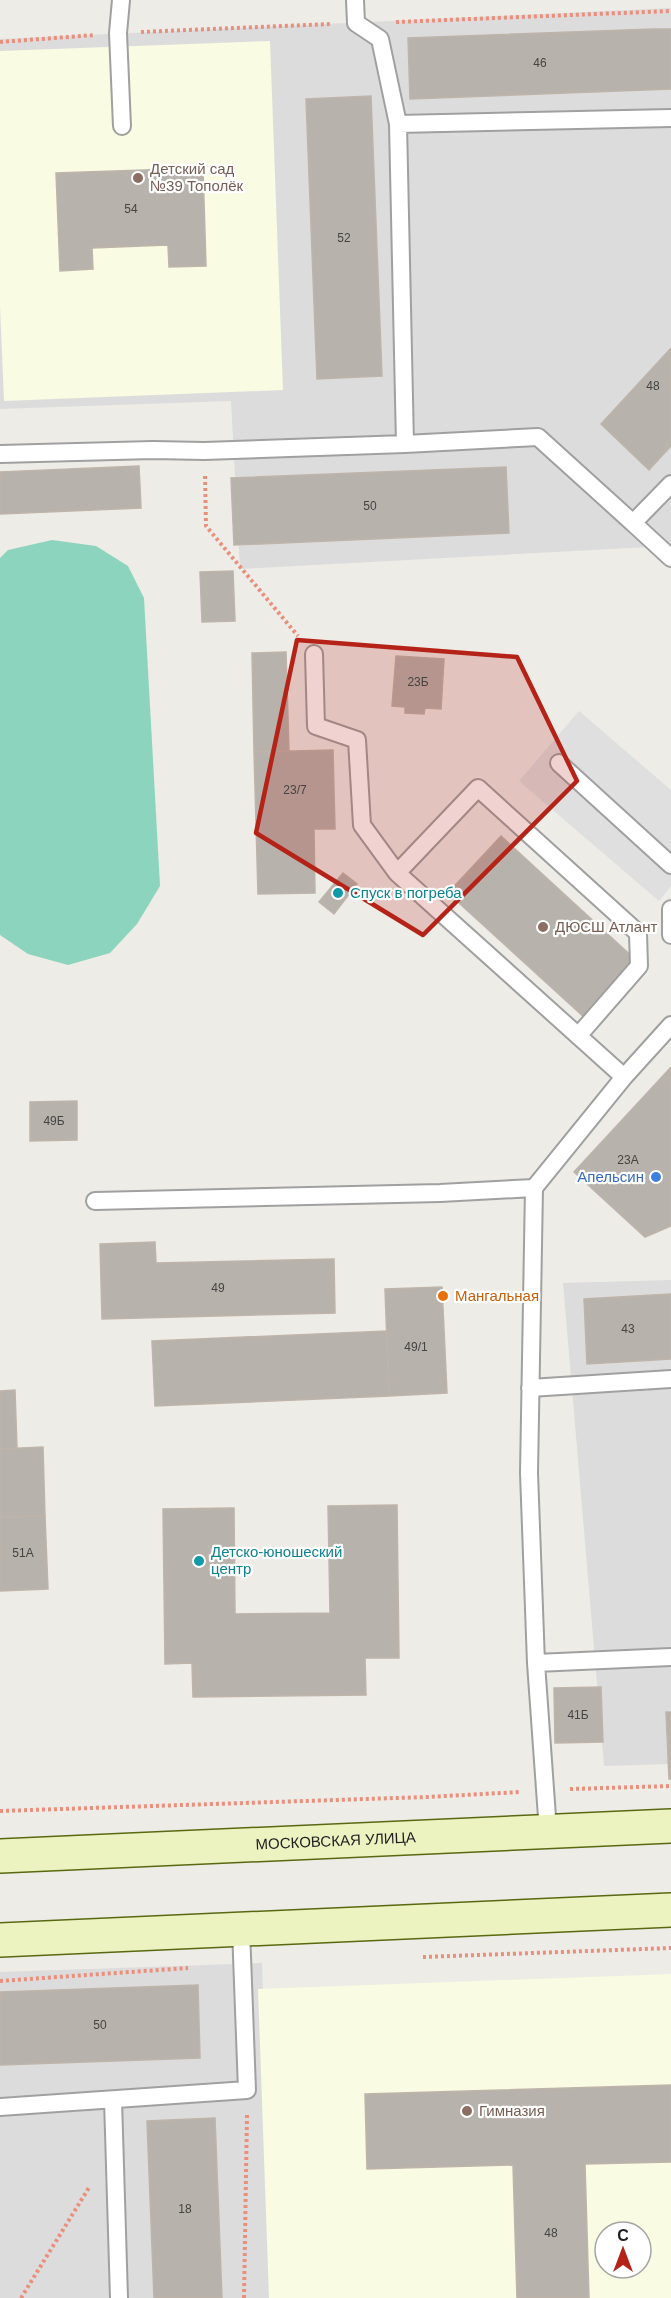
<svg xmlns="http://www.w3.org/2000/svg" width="671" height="2298" font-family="Arial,sans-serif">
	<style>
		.residential { fill: #dddcdc }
		.education { fill: #f9fbe2; fill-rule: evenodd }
		.pitch { fill: #8dd4be }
		.parking { fill: #dfdfdf }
		.building { fill: #b7b2ac; stroke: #beb4aa; stroke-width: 1.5 }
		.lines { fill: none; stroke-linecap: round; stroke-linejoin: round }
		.lane-casing { stroke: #a0a0a0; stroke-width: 20 }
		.secondary-casing { stroke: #596912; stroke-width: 36 }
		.path { stroke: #e98f7c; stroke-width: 4; stroke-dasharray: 3 3; stroke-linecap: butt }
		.lane { stroke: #fff; stroke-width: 16 }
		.secondary { stroke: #ecf2c0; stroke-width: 33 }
		.marked { fill: #b52318; fill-opacity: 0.2; stroke: #b52318; stroke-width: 4.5; stroke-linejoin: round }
		.education-dot { fill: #8d6e63; stroke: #fff; stroke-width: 2 }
		.culture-dot { fill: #0f9aa8; stroke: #fff; stroke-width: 2 }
		.shop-dot { fill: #3f7fe0; stroke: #fff; stroke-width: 2 }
		.food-dot { fill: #e8710a; stroke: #fff; stroke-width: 2 }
		.labels { text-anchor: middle; stroke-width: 4.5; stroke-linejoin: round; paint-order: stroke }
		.number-label { font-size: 12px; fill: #454442 }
		.education-label { font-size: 15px; fill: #785e54; stroke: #fff; text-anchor: start }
		.culture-label { font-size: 15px; fill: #0d838f; stroke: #fff; text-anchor: start }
		.shop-label { font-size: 15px; fill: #366cbe; stroke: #fff; text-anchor: end }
		.food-label { font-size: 15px; fill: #c56008; stroke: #fff; text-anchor: start }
		.street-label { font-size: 15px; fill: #1f1f1f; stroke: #fff }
	</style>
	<rect width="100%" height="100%" fill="#eeece6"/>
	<path class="residential" d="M 671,8 L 671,566 L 649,547 L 240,569 L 231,401 L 0,409 L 0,39 Z
		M 671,1280 L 671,1764 L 604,1766 L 563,1283 Z
		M 262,1963 L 272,2298 L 0,2298 L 0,1972 Z"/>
	<path class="education" d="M 270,41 L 283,390 L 4,401 L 0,306 L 0,51 Z
		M 671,1974 L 671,2298 L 269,2298 L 258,1989 ZM 605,2232 L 641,2232 L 641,2268 L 605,2268 Z"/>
	<path class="pitch" d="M 52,540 L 96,546 L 128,566 L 144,598 L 160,886 L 137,924 L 110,953 L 68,965 L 28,954 L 0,935 L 0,558 L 8,550 Z"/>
	<path class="parking" d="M 579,711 L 671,790 L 671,886 L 659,901 L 519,781 Z"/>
	<path class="building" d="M 653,29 L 671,29 L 671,89 L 410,99 L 408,38 Z
		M 371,96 L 382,376 L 317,379 L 306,99 Z
		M 203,168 L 206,266 L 169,267 L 168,245 L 92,248 L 93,269 L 60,271 L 56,173 Z
		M 671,348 L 671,446 L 649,470 L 601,424 Z
		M 139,466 L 141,508 L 0,514 L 0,472 Z
		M 506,467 L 509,533 L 234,545 L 231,478 Z
		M 233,571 L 235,621 L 202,622 L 200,572 Z
		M 286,652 L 289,751 L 254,752 L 252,653 Z
		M 396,656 L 444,659 L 441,709 L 425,708 L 424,714 L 405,713 L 405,707 L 392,706 Z
		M 333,750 L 335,829 L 314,829 L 315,893 L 258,894 L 254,752 Z
		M 501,836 L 637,961 L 585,1018 L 448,893 Z
		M 343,873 L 357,884 L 334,914 L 319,902 Z
		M 671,1067 L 671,1226 L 645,1237 L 574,1172 Z
		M 77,1101 L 77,1140 L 30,1141 L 30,1102 Z
		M 155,1242 L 156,1263 L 334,1259 L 335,1313 L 102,1319 L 100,1244 Z
		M 442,1287 L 447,1393 L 389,1396 L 385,1289 Z
		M 671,1294 L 671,1359 L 587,1364 L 584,1299 Z
		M 387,1331 L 389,1396 L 155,1406 L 152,1341 Z
		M 15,1390 L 17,1448 L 0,1449 L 0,1391 Z
		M 43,1447 L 45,1516 L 0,1517 L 0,1449 Z
		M 397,1505 L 399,1658 L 365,1658 L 366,1695 L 193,1697 L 192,1663 L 165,1664 L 163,1509 L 234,1508 L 235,1614 L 330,1613 L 328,1506 Z
		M 45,1516 L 48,1589 L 0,1591 L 0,1517 Z
		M 601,1687 L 603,1742 L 555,1743 L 554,1688 Z
		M 666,1712 L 671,1712 L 671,1779 L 669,1779 Z
		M 198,1985 L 200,2058 L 0,2065 L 0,1992 Z
		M 671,2085 L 671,2162 L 585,2164 L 589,2298 L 517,2298 L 513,2165 L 367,2169 L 365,2094 Z
		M 215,2118 L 222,2298 L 154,2298 L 147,2121 Z"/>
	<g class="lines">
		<defs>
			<path id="lane" d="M 121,0 L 118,33 L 122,126
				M 355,0 L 356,23 L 380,39 L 398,124 L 405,444 L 538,437 L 633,523 L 671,484
				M 398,124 L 671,118
				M 0,454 L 153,450 L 204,451 L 405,444
				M 633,523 L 671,558
				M 314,654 L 316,726 L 357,740 L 362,825 L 397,873
				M 559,763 L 671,865
				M 671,909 L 671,935
				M 578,1036 L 639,966 L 638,933 L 478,788 L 397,873 L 624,1077
				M 95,1201 L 440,1193 L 534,1188
				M 530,1388 L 671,1379
				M 536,1663 L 671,1657
				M 548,1831 L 536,1663 L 529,1473 L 534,1188 L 624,1077 L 671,1025
				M 113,2100 L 119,2298
				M 0,2107 L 247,2090 L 241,1929"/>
			<g id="secondary">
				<path id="s1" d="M 0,1856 L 671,1826"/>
				<path d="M 0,1940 L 671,1910"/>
			</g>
		</defs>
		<use href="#lane" class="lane-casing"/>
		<use href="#secondary" class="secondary-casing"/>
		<path class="path" d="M 396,22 L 671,11
			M 141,32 L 332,24
			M 0,42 L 95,35
			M 205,476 L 206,526 L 298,636
			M 570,1789 L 671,1786
			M 0,1811 L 427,1797 L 520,1792
			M 423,1957 L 671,1948
			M 0,1981 L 188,1968
			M 21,2298 L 90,2186
			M 244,2298 L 247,2115"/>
		<use href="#lane" class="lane"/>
		<use href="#secondary" class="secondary"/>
	</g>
	<path class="marked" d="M 297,640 L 517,657 L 577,781 L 423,935 L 256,833 Z"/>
	<g class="education-dot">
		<circle cx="138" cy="178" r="6"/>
		<circle cx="543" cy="927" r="6"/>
		<circle cx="467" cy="2111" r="6"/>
	</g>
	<g class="culture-dot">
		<circle cx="338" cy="893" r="6"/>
		<circle cx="199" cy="1561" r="6"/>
	</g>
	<circle class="shop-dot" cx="656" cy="1177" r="6"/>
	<circle class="food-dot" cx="443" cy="1296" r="6"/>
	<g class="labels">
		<g class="number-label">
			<text x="540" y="67">46</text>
			<text x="131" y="213">54</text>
			<text x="344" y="242">52</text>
			<text x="653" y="390">48</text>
			<text x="370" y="510">50</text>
			<text x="418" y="686">23Б</text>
			<text x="295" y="794">23/7</text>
			<text x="54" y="1125">49Б</text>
			<text x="628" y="1164">23А</text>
			<text x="218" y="1292">49</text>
			<text x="628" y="1333">43</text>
			<text x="416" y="1351">49/1</text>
			<text x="23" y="1557">51А</text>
			<text x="578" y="1719">41Б</text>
			<text x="100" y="2029">50</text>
			<text x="185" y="2213">18</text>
			<text x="551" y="2237">48</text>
		</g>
		<g class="education-label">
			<text x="150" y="174">Детский сад<tspan x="150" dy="17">№39 Тополёк</tspan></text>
			<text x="555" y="932">ДЮСШ Атлант</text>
			<text x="479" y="2116">Гимназия</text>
		</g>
		<g class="culture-label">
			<text x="350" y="898">Спуск в погреба</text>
			<text x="211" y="1557">Детско-юношеский<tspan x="211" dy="17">центр</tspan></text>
		</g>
		<g class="shop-label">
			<text x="644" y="1182">Апельсин</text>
		</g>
		<g class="food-label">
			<text x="455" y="1301">Мангальная</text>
		</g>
		<g class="street-label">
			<text dy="5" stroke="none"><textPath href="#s1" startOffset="336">МОСКОВСКАЯ УЛИЦА</textPath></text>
		</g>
	</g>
	<g transform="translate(623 2250)"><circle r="28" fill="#ffffff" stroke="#a5a5a5" stroke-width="1.5"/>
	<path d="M0-4.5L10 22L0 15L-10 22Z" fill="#b52318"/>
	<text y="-9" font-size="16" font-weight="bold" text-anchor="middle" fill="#1f1f1f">С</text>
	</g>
</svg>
